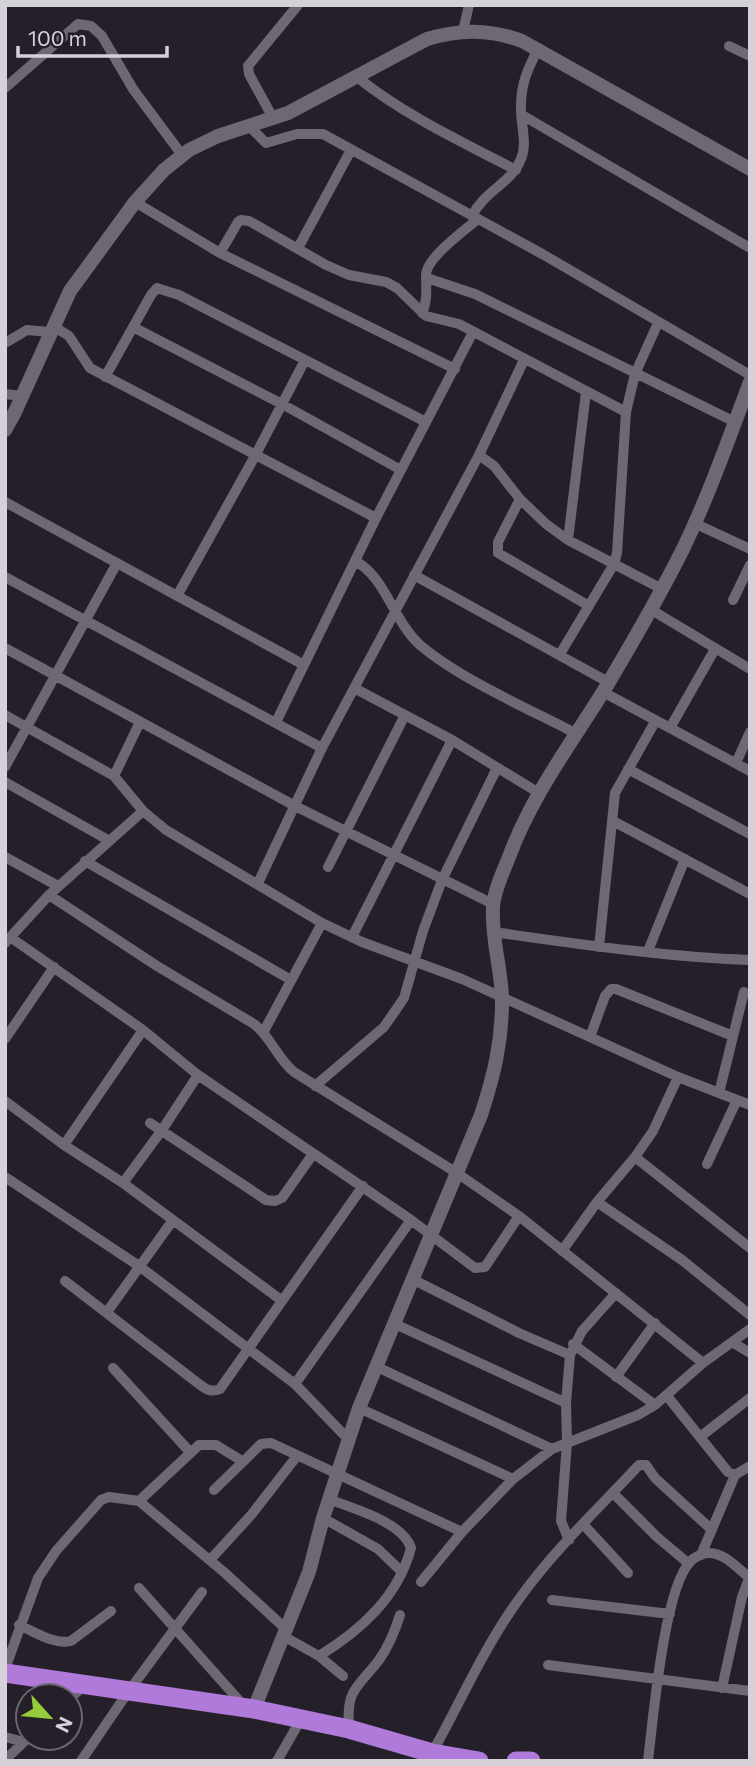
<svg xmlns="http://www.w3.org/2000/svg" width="755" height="1766" font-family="Commissioner,sans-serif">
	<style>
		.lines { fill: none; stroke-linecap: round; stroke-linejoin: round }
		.minor { stroke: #6e6774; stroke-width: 10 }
		.tertiary { stroke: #6e6774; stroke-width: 14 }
		.trunk { stroke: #af7ada; stroke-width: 19 }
	</style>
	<rect width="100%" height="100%" fill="#251f2a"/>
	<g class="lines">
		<path class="minor" d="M 463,31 L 469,5
			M 729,46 L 750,56
			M 357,77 C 404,115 462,142 516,170
			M 5,88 L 78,24 L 91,26 L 102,36 L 133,89 L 182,155
			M 522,115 L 750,248
			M 273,118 L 249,74 L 248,66 L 298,5
			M 249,126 L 266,143 L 297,134 L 323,134 L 544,255 L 750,375
			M 135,202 L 220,253 L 455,369
			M 472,216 C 485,190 512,183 521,159 C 528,142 520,123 521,105 C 521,84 528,68 538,49
			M 298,248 L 351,150
			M 220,253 L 238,222 L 241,220 L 249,221 L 326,265 L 349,275 L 386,282 L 397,288 L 426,316 L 459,324 L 626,412
			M 427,278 L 475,294 L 735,422
			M 422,313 C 428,301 426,287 426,275 C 426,258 465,230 478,219
			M 53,326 L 69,336 L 90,368 L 376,518
			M 133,327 L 282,404 L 401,470
			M 5,343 L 27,330 L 50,332
			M 105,377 L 151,295 L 157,288 L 179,295 L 426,422
			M 5,394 L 22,396
			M 479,455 L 494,466 L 520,499 L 546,524 L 568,540 L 662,589
			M 520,499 L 498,542 L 498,553 L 589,606
			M 5,502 L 304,665
			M 694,523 L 750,549
			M 568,540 L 586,392
			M 355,561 C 385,576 394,622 420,645 C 460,679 527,708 575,733
			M 414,575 L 608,682
			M 5,577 L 322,748
			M 177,596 L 255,456 L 305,360
			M 733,600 L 750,565
			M 650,609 L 750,669
			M 5,648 L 295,806 L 493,904
			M 560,654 L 614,564 L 617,553 L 626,412 L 635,374 L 658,323
			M 356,689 L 452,740 L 539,793
			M 603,692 L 750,771
			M 5,715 L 114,776 L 143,811 L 166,830 L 322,923 L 362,942 L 462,979 L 678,1077 L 750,1105
			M 276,722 L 376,518 L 473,332
			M 670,728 L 715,649
			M 736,763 L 750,732
			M 5,767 L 117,563
			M 628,769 L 750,834
			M 114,776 L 140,722
			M 5,782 L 108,840
			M 613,821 L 750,894
			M 5,857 L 58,886
			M 85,861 L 291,980
			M 328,867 L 405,715
			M 258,883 L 322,748 L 479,455 L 524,360
			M 49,895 L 157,966 L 254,1024 C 271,1037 277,1058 294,1072 L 457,1173 L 519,1216 L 703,1363
			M 493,932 C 578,944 664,957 750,960
			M 10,937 L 143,1030 L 198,1075 L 411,1220 L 475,1268 L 485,1267 L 519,1216
			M 352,937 L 452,740
			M 5,943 L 49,895 L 143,811
			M 599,947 L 615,793 L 656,720
			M 648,951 L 685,859
			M 264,1031 L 322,923
			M 590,1037 L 605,996 L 611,989 L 616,989 L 733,1036
			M 5,1039 L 54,967
			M 315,1086 L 384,1027 L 404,998 L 423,931 L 442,880 L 497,768
			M 719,1093 L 744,992
			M 5,1101 L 64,1145 L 123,1183 L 281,1300
			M 150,1123 L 266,1200 L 275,1201 L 282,1198 L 313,1154
			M 64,1145 L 143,1030
			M 635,1157 L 750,1248
			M 707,1164 L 737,1100
			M 5,1177 L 139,1266 L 295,1384 L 348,1439
			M 123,1183 L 162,1130 L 198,1075
			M 597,1202 L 682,1260 L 750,1315
			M 562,1251 L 597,1202 L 635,1157 L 653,1131 L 678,1077
			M 412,1279 L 519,1333 L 570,1355
			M 65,1281 L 199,1384 C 206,1389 211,1393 220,1389 L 363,1186
			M 107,1312 L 173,1220
			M 393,1323 L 566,1403
			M 732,1342 L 750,1353
			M 573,1344 L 655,1405
			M 375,1366 L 552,1449
			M 113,1368 L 190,1452
			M 616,1377 L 655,1323
			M 295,1384 L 411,1220
			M 667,1396 L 728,1472 L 735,1475 L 750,1466
			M 359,1408 L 513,1479
			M 700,1437 L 750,1398
			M 214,1490 L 261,1444 L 271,1443 L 462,1532
			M 613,1493 L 657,1537 L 688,1563
			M 139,1501 L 199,1445 L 216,1445 L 242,1461
			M 323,1518 L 378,1549 L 402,1572
			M 584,1525 L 628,1573
			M 569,1540 L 561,1521 L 567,1443 L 566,1403 L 570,1355 L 582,1331 L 616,1293
			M 701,1555 L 735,1475
			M 210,1560 L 252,1514 L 297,1456
			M 421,1582 L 462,1532 L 513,1479 L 552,1449 L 638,1415 L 655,1405 L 703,1363 L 750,1329
			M 139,1588 L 244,1706
			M 552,1600 L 670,1614
			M 19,1625 C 35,1632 54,1645 71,1641 L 111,1611
			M 285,1637 L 319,1656 L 343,1676
			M 319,1656 C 361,1630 398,1597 411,1548 C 403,1522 352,1508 328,1499
			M 548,1665 L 750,1691
			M 5,1669 L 38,1578 L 56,1551 L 101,1500 L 109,1497 L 139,1501 L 225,1573 L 287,1630
			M 722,1688 L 742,1597 L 750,1576
			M 70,1698 L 84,1686
			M 349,1729 C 346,1688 357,1689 379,1660 C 389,1646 395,1631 400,1615
			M 5,1737 L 24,1742
			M 432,1753 C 461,1701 486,1643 522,1595 C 556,1548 600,1507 639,1465 L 646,1465 L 655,1478 L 712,1530
			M 5,1760 L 28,1738
			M 81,1761 L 128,1692 L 202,1592
			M 277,1761 L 301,1719
			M 648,1761 C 653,1720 664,1589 690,1562 C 694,1557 703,1553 709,1553 C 725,1553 738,1569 750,1578"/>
		<path class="tertiary" d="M 5,430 L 14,414 L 70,291 L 135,202 L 164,170 L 189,150 L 218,136 L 288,113 L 427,39 C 461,29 489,29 522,41 L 750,169
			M 254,1709 L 309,1572 L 323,1518 L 359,1408 L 481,1115 C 494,1075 502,1043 502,1001 C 502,970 491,939 493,907 C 494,891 503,872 509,857 C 531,797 570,745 603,692 C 631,645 659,597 683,549 C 709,495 729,438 750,382"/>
		<path class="trunk" d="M 5,1673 L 254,1709 L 349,1729 L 432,1753 L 479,1761
			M 516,1761 L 531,1761"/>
	</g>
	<rect width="755" height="1766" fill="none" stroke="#d5d1d9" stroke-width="14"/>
	<g transform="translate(49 1717) rotate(117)"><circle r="33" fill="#251f2a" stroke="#6b6670" stroke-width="2"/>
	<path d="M0-5L12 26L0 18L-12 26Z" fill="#95cc3b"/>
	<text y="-10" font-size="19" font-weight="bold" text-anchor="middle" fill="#d5d1d9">N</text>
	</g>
	<path d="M18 46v10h149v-10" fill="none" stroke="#d5d1d9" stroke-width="3.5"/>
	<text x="28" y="46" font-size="21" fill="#d5d1d9" stroke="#251f2a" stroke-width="5" paint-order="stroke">100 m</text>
</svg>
